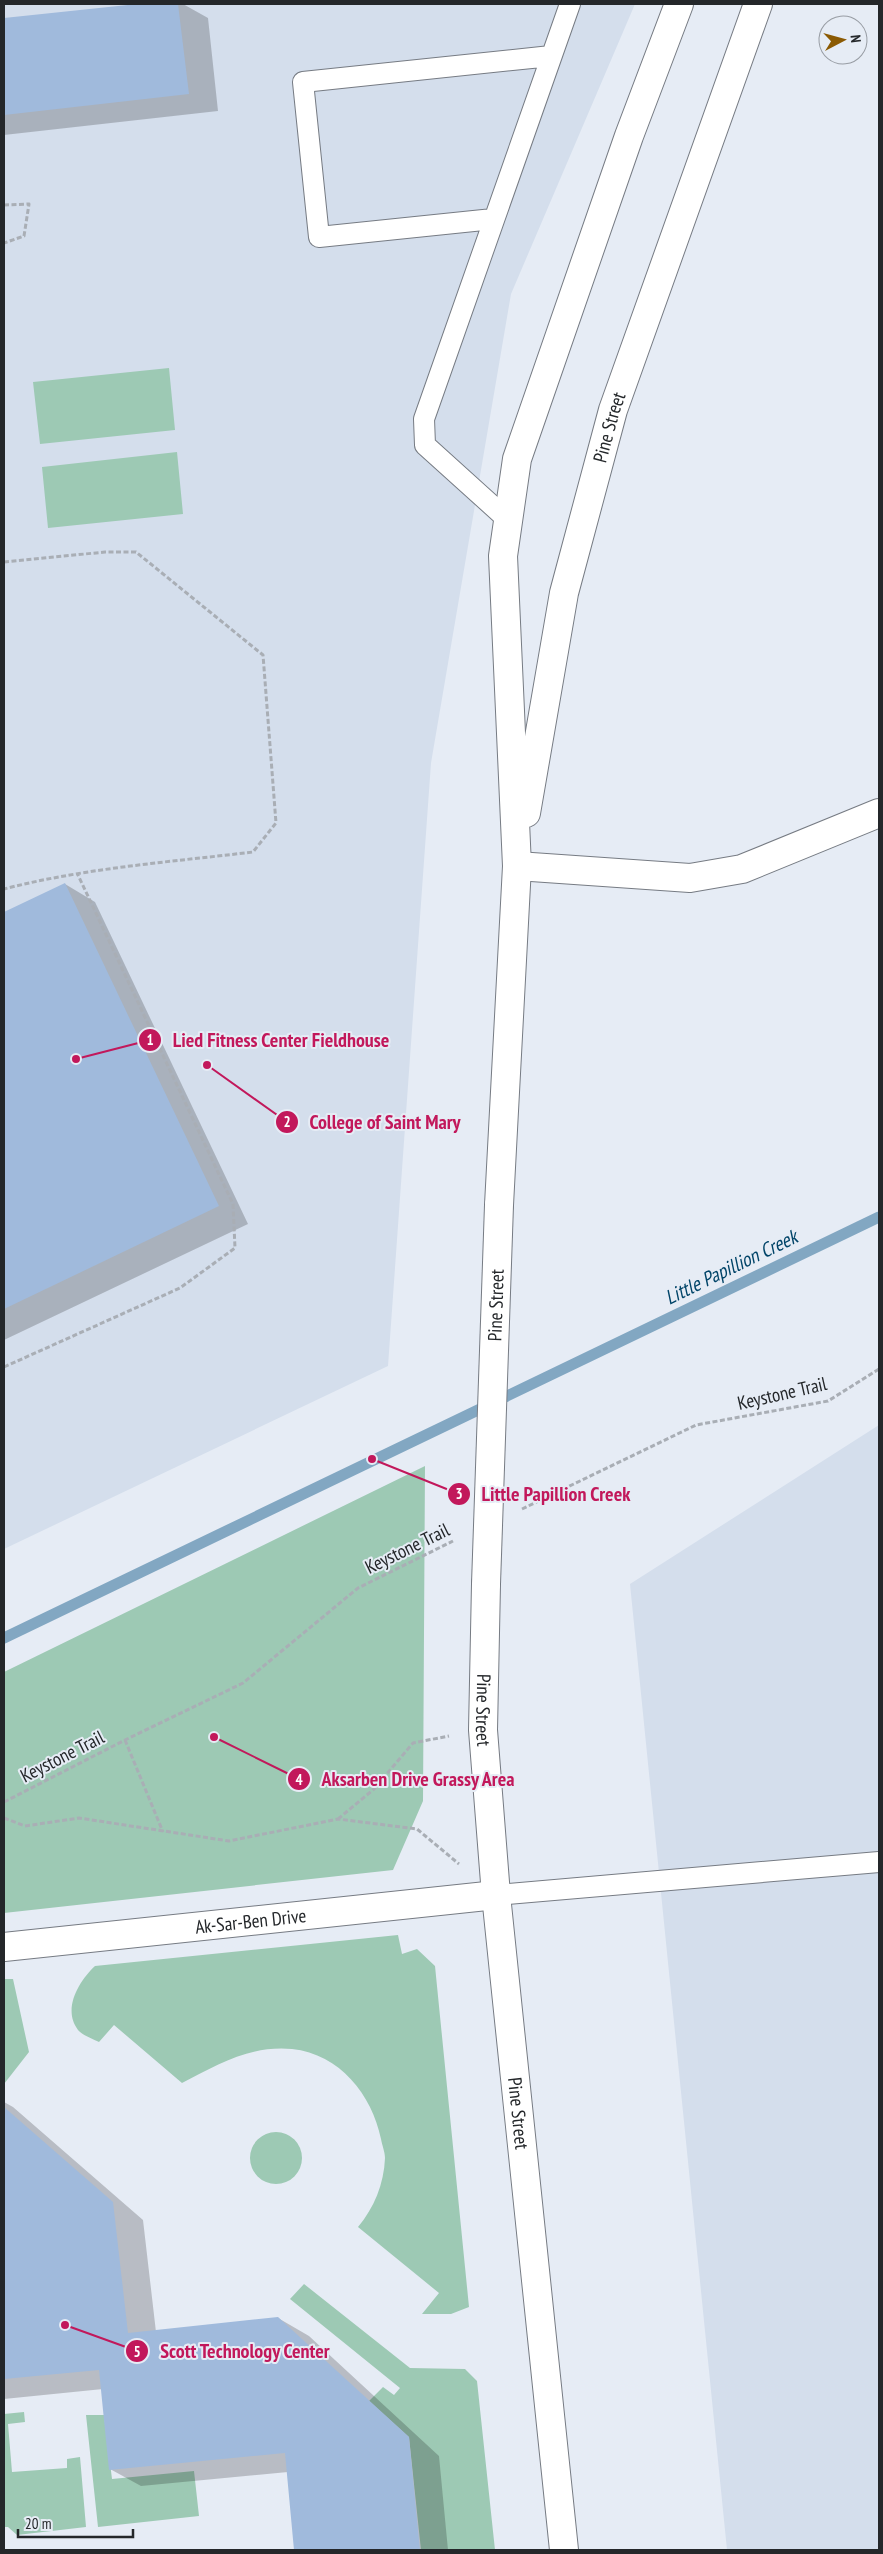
<svg xmlns="http://www.w3.org/2000/svg" width="883" height="2554" font-family="'PT Sans Narrow',sans-serif">
	<style>
		.built { fill: #d4deec }
		.green { fill: #9dc9b4 }
		.shadow { fill: #0003 }
		.lines { fill: none; stroke-linecap: round; stroke-linejoin: round }
		.stream { stroke: #82a7c2; stroke-width: 11 }
		.building { fill: #a0badc }
		.service-casing { stroke: #767b83; stroke-width: 22 }
		.minor-casing { stroke: #767b83; stroke-width: 30 }
		.tertiary-casing { stroke: #767b83; stroke-width: 30 }
		.path { stroke: #a9aeb5; stroke-width: 3; stroke-dasharray: 5 2.5; stroke-linecap: butt }
		.service { stroke: #fff; stroke-width: 20 }
		.minor { stroke: #fff; stroke-width: 28 }
		.tertiary { stroke: #fff; stroke-width: 28 }
		.tertiary-bridge-casing { stroke: #767b83; stroke-width: 30; stroke-linecap: butt }
		.tertiary-bridge { stroke: #fff; stroke-width: 28 }
		.labels { text-anchor: middle; stroke-width: 4; stroke-linejoin: round; paint-order: stroke }
		.street-label { font-size: 19px; fill: #24272a; stroke: #e6ecf5 }
		.water-label { font-size: 20px; font-style: italic; fill: #004468; stroke: #e6ecf5 }
		.leader { fill: none; stroke: #c2185b; stroke-width: 2 }
		.callout-dot { fill: #c2185b; stroke: #e6ecf5; stroke-width: 2 }
		.mark-label { font-size: 15px; text-anchor: middle; font-weight: bold; fill: #fff }
		.callout-label { font-size: 20px; text-anchor: middle; font-weight: bold; fill: #c2185b; stroke: #e6ecf5; stroke-width: 4; stroke-linejoin: round; paint-order: stroke }
	</style>
	<rect width="100%" height="100%" fill="#e6ecf5"/>
	<path class="built" d="M 4,4 L 635,4 L 511,294 L 431,763 L 388,1366 L 4,1549 Z
		M 879,1425 L 879,2550 L 727,2550 L 630,1584 Z"/>
	<path class="green" d="M 169,368 L 175,430 L 40,444 L 33,382 Z
		M 177,452 L 183,514 L 48,528 L 42,467 Z
		M 425,1466 L 423,1801 L 393,1870 L 4,1913 L 4,1672 Z
		M 398,1935 L 402,1954 L 417,1949 L 435,1966 L 469,2307 L 451,2314 L 422,2314 L 439,2293 L 358,2227 C 374,2208 384,2184 385,2158 C 385,2152 382,2145 381,2139 C 372,2095 340,2054 292,2049 C 250,2045 217,2065 182,2083 L 114,2025 L 99,2042 C 93,2039 82,2035 78,2030 C 62,2009 79,1981 95,1966 Z
		M 4,1979 L 13,1979 L 29,2052 L 4,2084 Z
		M250 2158a26 26 0 1 1 52 0a26 26 0 1 1-52 0Z
		M 304,2284 L 410,2368 L 465,2369 L 477,2381 L 495,2550 L 421,2550 L 409,2437 L 369,2401 L 383,2387 L 394,2395 L 400,2388 L 290,2299 Z
		M 24,2412 L 25,2422 L 8,2424 L 12,2472 L 67,2468 L 67,2459 L 80,2457 L 86,2527 L 17,2535 L 8,2527 L 4,2527 L 4,2414 Z
		M 86,2415 L 104,2415 L 112,2479 L 194,2471 L 199,2516 L 98,2527 Z"/>
	<path class="shadow" d="M 148,4 L 183,4 L 208,18 L 218,111 L 4,135 L 4,20 Z
		M 65,884 L 95,902 L 248,1224 L 4,1340 L 4,914 Z
		M 4,2102 L 13,2107 L 143,2220 L 156,2332 L 278,2318 L 309,2336 L 439,2456 L 448,2550 L 296,2550 L 288,2472 L 141,2486 L 110,2469 L 103,2389 L 4,2399 Z"/>
	<g class="lines">
		<path class="stream" d="M 4,1638 L 879,1217"/>
	</g>
	<path class="building" d="M 137,4 L 178,4 L 189,94 L 4,115 L 4,18 Z
		M 65,883 L 219,1206 L 4,1309 L 4,912 Z
		M 4,2107 L 113,2202 L 128,2333 L 278,2317 L 409,2437 L 420,2550 L 294,2550 L 285,2453 L 109,2470 L 99,2370 L 4,2379 Z"/>
	<g class="lines">
		<defs>
			<path id="service" d="M 493,219 L 319,237 L 303,82 L 551,56
				M 508,520 L 425,445 L 424,419 L 570,4
				M 496,1895 L 879,1862"/>
			<g id="minor">
				<path d="M 517,866 L 690,878 L 742,869 L 879,813"/>
				<path id="s1" d="M 4,1947 L 496,1895"/>
			</g>
			<g id="tertiary">
				<path id="s2" d="M 526,813 L 564,593 L 613,410 L 758,4"/>
				<path d="M 499,1205 L 517,866 L 503,556 L 517,459 L 629,136 L 679,4"/>
				<path id="s3" d="M 486,1584 L 483,1730 L 496,1895 L 564,2550"/>
			</g>
		</defs>
		<use href="#service" class="service-casing"/>
		<use href="#minor" class="minor-casing"/>
		<use href="#tertiary" class="tertiary-casing"/>
		<path class="path" d="M 4,205 L 29,204 L 24,236 L 4,243
			M 4,562 L 105,552 L 136,552 L 263,655 L 276,823 L 253,852 C 170,862 85,868 4,889
			M 4,1367 L 180,1288 L 235,1248 L 233,1204 L 78,875
			M 522,1509 L 696,1425 L 828,1401 L 879,1369
			M 125,1740 L 163,1832
			M 4,1802 L 125,1740 L 243,1683 L 358,1588 L 453,1541
			M 4,1818 L 25,1826 L 79,1818 L 229,1841 L 338,1819 L 417,1829 L 459,1864
			M 338,1819 L 374,1789 L 413,1743 L 449,1736"/>
		<use href="#service" class="service"/>
		<use href="#minor" class="minor"/>
		<use href="#tertiary" class="tertiary"/>
		<defs>
			<g id="tertiary-bridge">
				<path id="s4" d="M 486,1584 L 499,1205"/>
			</g>
		</defs>
		<use href="#tertiary-bridge" class="tertiary-bridge-casing"/>
		<use href="#tertiary-bridge" class="tertiary-bridge"/>
	</g>
	<g class="labels">
		<g class="street-label">
			<text dy="7" stroke="none"><textPath href="#s2" startOffset="395">Pine Street</textPath></text>
			<text dy="7" stroke="none"><textPath href="#s4" startOffset="279">Pine Street</textPath></text>
			<text transform="translate(782 1393) rotate(-13)" y="7">Keystone Trail</text>
			<text transform="translate(407 1548) rotate(-26)" y="7">Keystone Trail</text>
			<text dy="7" stroke="none"><textPath href="#s3" startOffset="126">Pine Street</textPath></text>
			<text transform="translate(62 1756) rotate(-27)" y="7">Keystone Trail</text>
			<text dy="7" stroke="none"><textPath href="#s1" startOffset="248">Ak-Sar-Ben Drive</textPath></text>
			<text dy="7" stroke="none"><textPath href="#s3" startOffset="531">Pine Street</textPath></text>
		</g>
		<g class="water-label">
			<text transform="translate(731 1267) rotate(-26)" y="7">Little Papillion Creek</text>
		</g>
	</g>
	<path class="leader" d="M76 1059L150 1040M207 1065L287 1122M372 1459L459 1494M214 1737L299 1779M65 2325L137 2351"/>
	<g class="callout-dot">
		<circle cx="76" cy="1059" r="5"/>
		<circle cx="207" cy="1065" r="5"/>
		<circle cx="372" cy="1459" r="5"/>
		<circle cx="214" cy="1737" r="5"/>
		<circle cx="65" cy="2325" r="5"/>
		<circle cx="150" cy="1040" r="12"/>
		<circle cx="287" cy="1122" r="12"/>
		<circle cx="459" cy="1494" r="12"/>
		<circle cx="299" cy="1779" r="12"/>
		<circle cx="137" cy="2351" r="12"/>
	</g>
	<g class="mark-label">
		<text x="150" y="1045">1</text>
		<text x="287" y="1127">2</text>
		<text x="459" y="1499">3</text>
		<text x="299" y="1785">4</text>
		<text x="137" y="2357">5</text>
	</g>
	<g class="callout-label">
		<text x="281" y="1047">Lied Fitness Center Fieldhouse</text>
		<text x="385" y="1129">College of Saint Mary</text>
		<text x="556" y="1501">Little Papillion Creek</text>
		<text x="418" y="1786">Aksarben Drive Grassy Area</text>
		<text x="245" y="2358">Scott Technology Center</text>
	</g>
	<rect width="883" height="2554" fill="none" stroke="#24272a" stroke-width="10"/>
	<g transform="translate(843 40) rotate(84)"><circle r="24" fill="#e6ecf5" stroke="#989da4"/>
	<path d="M0-4L9 19L0 12L-9 19Z" fill="#8b5a03"/>
	<text y="-8" font-size="14" font-weight="bold" text-anchor="middle" fill="#24272a">N</text>
	</g>
	<path d="M18 2529v8h115v-8" fill="none" stroke="#24272a" stroke-width="2.5"/>
	<text x="25" y="2529" font-size="15" fill="#24272a" stroke="#e6ecf5" stroke-width="4" paint-order="stroke">20 m</text>
</svg>
